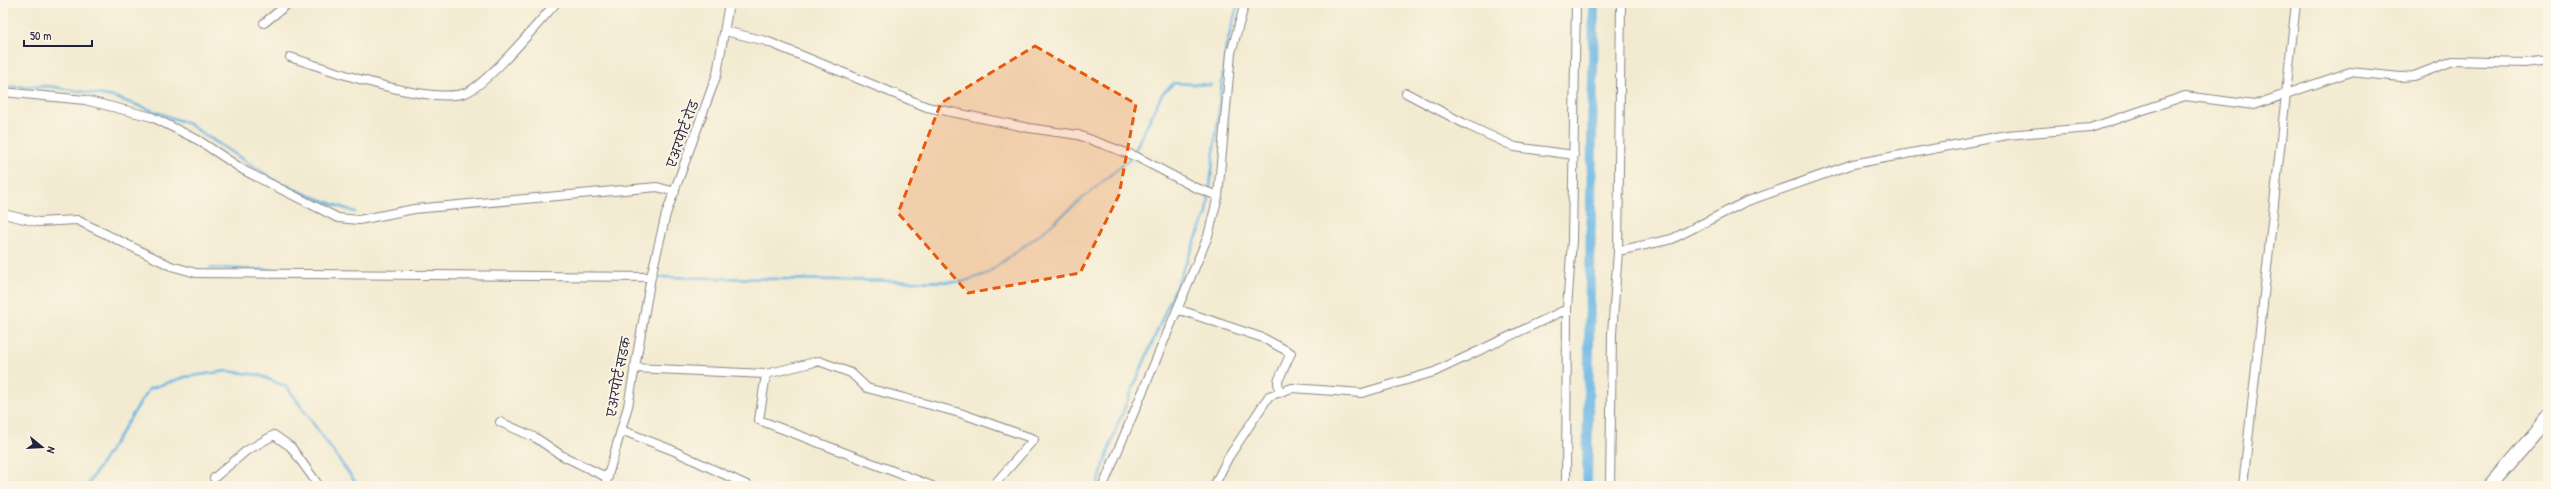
<svg xmlns="http://www.w3.org/2000/svg" width="2551" height="489" font-family="'Patrick Hand','Playpen Sans Deva',sans-serif">
	<style>
		.lines { fill: none; stroke-linecap: round; stroke-linejoin: round }
		.stream { stroke: #6cb7e5; stroke-width: 2.5 }
		.canal { stroke: #6cb7e5; stroke-width: 10 }
		.minor-casing { stroke: #8a8686; stroke-width: 10 }
		.trunk-casing { stroke: #8a8686; stroke-width: 16 }
		.minor { stroke: #fff; stroke-width: 8 }
		.trunk { stroke: #fff; stroke-width: 14 }
		.marked { fill: #e8590c; fill-opacity: 0.2; stroke: #e8590c; stroke-width: 3; stroke-dasharray: 8 5; stroke-linejoin: round }
		.labels { text-anchor: middle; stroke-width: 4; stroke-linejoin: round; paint-order: stroke }
		.street-label { font-size: 12px; fill: #22223b; stroke: #fcf5e5 }
	</style>
	<rect width="100%" height="100%" fill="#fcf5e5"/>
	<filter id="ink" filterUnits="userSpaceOnUse"><feTurbulence type="fractalNoise" baseFrequency=".025" numOctaves="2"/><feDisplacementMap in="SourceGraphic" scale="8" xChannelSelector="R" yChannelSelector="G"/><feConvolveMatrix kernelMatrix="1 2 1 2 8 2 1 2 1" color-interpolation-filters="sRGB"/></filter>
	<filter id="wash" filterUnits="userSpaceOnUse"><feTurbulence type="fractalNoise" baseFrequency=".012" numOctaves="4" result="noise"/><feDisplacementMap in="SourceGraphic" scale="16" xChannelSelector="R" yChannelSelector="G"/><feGaussianBlur stdDeviation="0.9" result="paint"/><feColorMatrix in="noise" values="0 0 0 0 0 0 0 0 0 0 0 0 0 0 0 0 0 1.4 0 .05"/><feComposite in="paint" operator="in"/></filter>
	<g filter="url(#wash)">
		<rect width="100%" height="100%" fill="#f3ebd1"/>
		<g class="lines">
			<path class="stream" d="M 3,87 L 48,86 L 114,97 L 187,123 L 276,181 L 308,195 L 355,212
				M 1134,152 L 1162,94 L 1174,83 L 1211,85
				M 210,268 L 272,270
				M 656,277 L 962,282 L 986,274 L 1039,235 L 1131,158
				M 87,486 L 149,389 L 185,377 L 227,371 L 259,375 L 287,387 L 358,486
				M 1097,486 L 1117,426 L 1207,213 L 1226,47 L 1238,3"/>
			<path class="canal" d="M 1587,486 L 1594,3"/>
		</g>
	</g>
	<g filter="url(#ink)">
		<g class="lines">
			<defs>
				<path id="minor" d="M 264,23 L 289,3
					M 725,31 L 766,41 L 927,107 L 1029,128 L 1078,135 L 1137,157 L 1194,187 L 1218,196
					M 290,57 C 329,70 428,105 465,93 C 486,86 539,22 556,3
					M 3,92 L 85,100 L 152,117 L 198,140 L 245,171 L 338,218 L 359,220 L 414,209 L 657,187 L 675,192
					M 1406,93 L 1469,126 L 1515,147 L 1574,155
					M 3,214 L 38,222 L 77,220 L 171,266 L 196,273 L 651,277
					M 1618,251 L 1672,239 L 1745,202 L 1853,164 L 2007,135 L 2090,128 L 2185,96 L 2254,105 L 2350,72 L 2401,77 L 2414,76 L 2453,61 L 2524,63 L 2548,60
					M 1177,309 L 1263,338 L 1291,353 L 1278,381 L 1279,393
					M 634,368 L 766,374 L 819,361 L 851,373 L 867,388 L 960,413 L 1034,439 L 993,486
					M 766,374 L 759,420 L 932,486
					M 500,422 L 536,438 L 561,455 L 608,478
					M 621,430 L 672,450 L 749,486
					M 214,478 L 246,451 L 274,435 L 291,447 L 319,486
					M 605,486 L 628,406 L 651,277 L 666,214 L 717,74 L 729,3
					M 1103,486 L 1208,236 L 1218,196 L 1231,53 L 1245,3
					M 1214,486 L 1228,458 L 1269,396 L 1292,388 L 1362,393 L 1434,372 L 1567,309
					M 1566,486 L 1567,309 L 1572,240 L 1576,3
					M 1610,486 L 1612,334 L 1618,251 L 1621,3
					M 2243,486 L 2296,3"/>
				<path id="trunk" d="M 2490,486 L 2548,419"/>
			</defs>
			<use href="#minor" class="minor-casing"/>
			<use href="#trunk" class="trunk-casing"/>
			<use href="#minor" class="minor"/>
			<use href="#trunk" class="trunk"/>
		</g>
	</g>
	<path class="marked" d="M 1035,46 L 1136,104 L 1119,195 L 1080,273 L 968,293 L 898,213 L 941,103 Z"/>
	<g class="labels">
		<g class="street-label">
			<text transform="translate(683 134) rotate(-70)" y="4">एअरपोर्ट रोड</text>
			<text transform="translate(619 377) rotate(-79)" y="4">एअरपोर्ट सडक</text>
		</g>
	</g>
	<rect width="2551" height="489" fill="none" stroke="#fcf5e5" stroke-width="16"/>
	<g transform="translate(42 447) rotate(108)" stroke="#fcf5e5" stroke-width="3" paint-order="stroke">
	<path d="M0-3L7 15L0 10L-7 15Z" fill="#22223b"/>
	<text y="-6" font-size="11" font-weight="bold" text-anchor="middle" fill="#22223b">N</text>
	</g>
	<path d="M24 40v6h68v-6" fill="none" stroke="#22223b" stroke-width="2"/>
	<text x="30" y="40" font-size="12" fill="#22223b" stroke="#fcf5e5" stroke-width="3" paint-order="stroke">50 m</text>
</svg>
